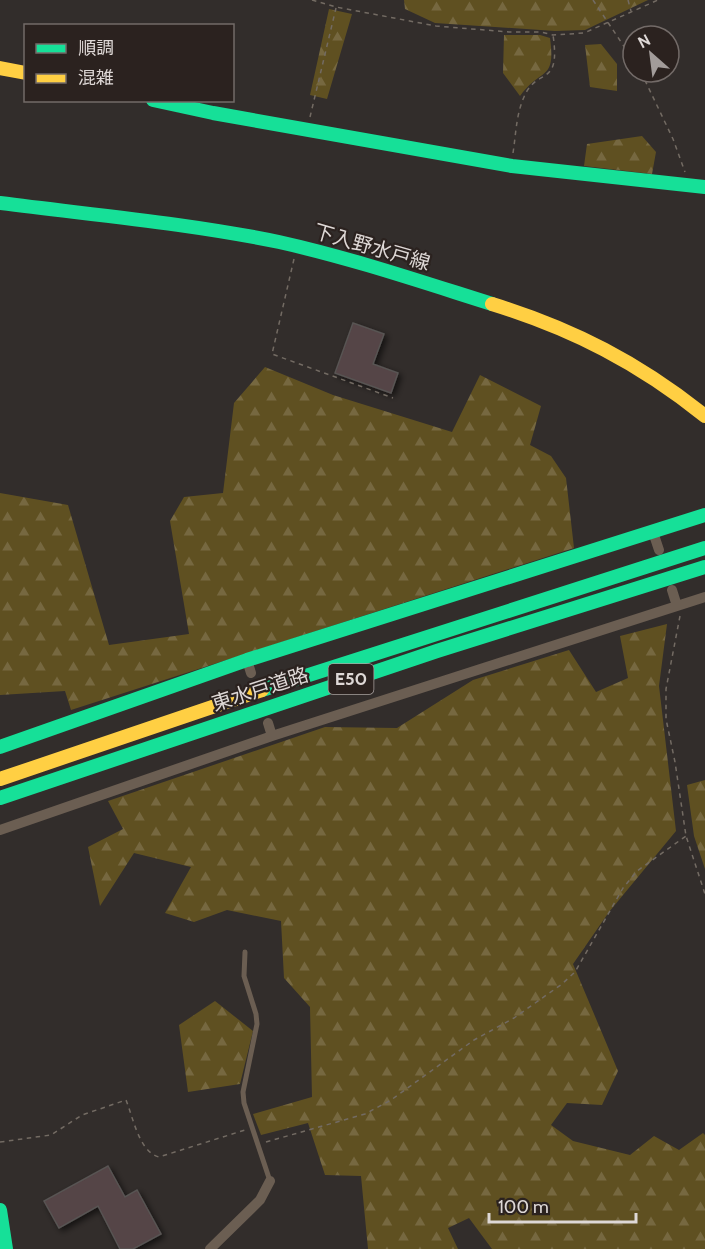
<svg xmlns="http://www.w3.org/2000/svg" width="705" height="1249" font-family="Cabin,'Noto Sans JP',sans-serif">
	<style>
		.forest { fill: url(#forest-firs) }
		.building { fill: #544446; stroke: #585453; stroke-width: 1.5; filter: url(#shadow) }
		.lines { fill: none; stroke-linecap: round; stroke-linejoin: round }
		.path { stroke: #736b63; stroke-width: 1.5; stroke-dasharray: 4.5 4.5; stroke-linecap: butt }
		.lane { stroke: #6b5e52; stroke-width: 5 }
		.street { stroke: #6b5e52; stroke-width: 10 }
		.fast { stroke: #16e098; stroke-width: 14 }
		.slow { stroke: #ffcf43; stroke-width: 14 }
		.labels { text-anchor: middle; stroke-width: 4.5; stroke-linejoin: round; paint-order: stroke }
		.shield { fill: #2b221f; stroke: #a8a19f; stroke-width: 1.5 }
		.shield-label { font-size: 18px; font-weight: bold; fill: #ded8d6 }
		.street-label { font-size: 20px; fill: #ded8d6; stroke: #2b221f }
	</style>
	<defs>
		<pattern id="forest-firs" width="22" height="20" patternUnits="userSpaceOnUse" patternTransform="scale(1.5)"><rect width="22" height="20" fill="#5f5021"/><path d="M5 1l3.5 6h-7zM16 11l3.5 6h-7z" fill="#766840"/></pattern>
		<filter id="shadow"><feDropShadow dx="3" dy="3" stdDeviation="3" flood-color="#0009"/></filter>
	</defs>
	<rect width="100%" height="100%" fill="#322d2b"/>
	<path class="forest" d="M 404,0 L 648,0 L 585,30 L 555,31 L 435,23 L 405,9 Z
		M 329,9 L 352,14 L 327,99 L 310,95 Z
		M 504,35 L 540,35 L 550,38 C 556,82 541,67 520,96 L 503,73 Z
		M 601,44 L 617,64 L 617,91 L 590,87 L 585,45 Z
		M 642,136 L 656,152 L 652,174 L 584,166 L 587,144 Z
		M 265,367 L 333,395 L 452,432 L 480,375 L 541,406 L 530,445 L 551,456 L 566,478 L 574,548 L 71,710 L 65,691 L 0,695 L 0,493 L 68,505 L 109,645 L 189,634 L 170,521 L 184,497 L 223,493 L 234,403 Z
		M 667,624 L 659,686 L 676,831 L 609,912 L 573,964 L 618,1071 L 602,1105 L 567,1103 L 551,1125 L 573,1141 L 630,1155 L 654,1136 L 679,1150 L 703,1133 L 705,1135 L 705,1249 L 492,1249 L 469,1218 L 448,1228 L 458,1249 L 368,1249 L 361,1176 L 325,1175 L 308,1123 L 261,1135 L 253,1114 L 312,1097 L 310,1007 L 284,978 L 281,921 L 227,910 L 194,922 L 165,913 L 191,867 L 134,853 L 100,906 L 88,847 L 123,829 L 108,801 L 325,727 L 397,728 L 473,680 L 569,650 L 596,692 L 628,678 L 620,636 Z
		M 705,780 L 705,869 L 694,836 L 687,785 Z
		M 215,1001 L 253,1031 L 240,1084 L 188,1092 L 179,1025 Z"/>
	<path class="building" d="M 353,323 L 384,334 L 373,364 L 398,373 L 391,393 L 335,373 Z
		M 108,1166 L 125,1197 L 137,1190 L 161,1234 L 133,1249 L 120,1249 L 98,1206 L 59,1228 L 44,1201 Z"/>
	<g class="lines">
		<path class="path" d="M 312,0 L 336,7 L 436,26 L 509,32 L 541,32 L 553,35 L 584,33 L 658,0
			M 593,0 L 633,60
			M 628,0 L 631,11
			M 641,72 L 673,139 L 685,172
			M 310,117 L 336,8
			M 513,153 C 516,134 516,115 524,97 C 537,66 561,89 553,35
			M 294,259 L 272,354 L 393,398
			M 680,616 L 666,689 L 666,719 L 675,762 L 686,836 L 705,894
			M 0,1142 L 51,1135 L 82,1115 L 126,1100 C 133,1117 139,1152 159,1157 L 245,1130
			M 266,1142 L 365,1114 L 391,1100 L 474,1040 L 514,1018 L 562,984 L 575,972 L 623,888 L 637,871 L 686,836"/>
		<path class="lane" d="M 245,952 L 244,976 L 256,1014 L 257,1024 L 243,1092 L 244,1103 L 270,1181"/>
		<path class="street" d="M 653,532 L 659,550
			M 672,590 L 677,606
			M 247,660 L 251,673
			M 268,723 L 272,736
			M 0,830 L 272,736 L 705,597
			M 210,1249 L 260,1200 L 270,1181"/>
		<path class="fast" d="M 153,100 L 213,113 L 512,166 L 705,187
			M 0,203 C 93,215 187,223 279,242 C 351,258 422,282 492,304
			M 262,690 L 705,548
			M 0,747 L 247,660 L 705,515
			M 0,798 L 437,651 L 705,567
			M 0,1210 L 6,1249"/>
		<path class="slow" d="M 0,68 L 26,73
			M 492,304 C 573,329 639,363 705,416
			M 0,779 L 262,690"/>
	</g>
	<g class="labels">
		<rect class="shield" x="328.5" y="664" width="45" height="30" rx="4.5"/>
		<g class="shield-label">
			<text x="351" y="685">E50</text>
		</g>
		<g class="street-label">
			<text transform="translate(372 247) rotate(16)" y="7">下入野水戸線</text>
			<text transform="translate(260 689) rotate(-18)" y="7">東水戸道路</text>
		</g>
	</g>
	<rect x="24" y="24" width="210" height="78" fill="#2b221f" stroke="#736b68" stroke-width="1.5"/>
	<rect x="36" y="44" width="30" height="9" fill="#16e098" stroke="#736b68" stroke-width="1.5"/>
	<text x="78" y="54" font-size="18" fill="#ded8d6">順調</text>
	<rect x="36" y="74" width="30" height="9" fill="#ffcf43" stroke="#736b68" stroke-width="1.5"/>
	<text x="78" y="84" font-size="18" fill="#ded8d6">混雑</text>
	<g transform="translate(651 54) rotate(332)"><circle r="28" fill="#2b221f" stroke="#736b68" stroke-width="1.5"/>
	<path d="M0-4.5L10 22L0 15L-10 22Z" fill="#a29c9a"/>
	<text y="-9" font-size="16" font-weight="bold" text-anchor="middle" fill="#ded8d6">N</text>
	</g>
	<path d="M489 1213v9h147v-9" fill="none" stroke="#ded8d6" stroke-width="3"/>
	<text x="498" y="1213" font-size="18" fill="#ded8d6" stroke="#2b221f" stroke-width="4.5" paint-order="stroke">100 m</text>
</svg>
